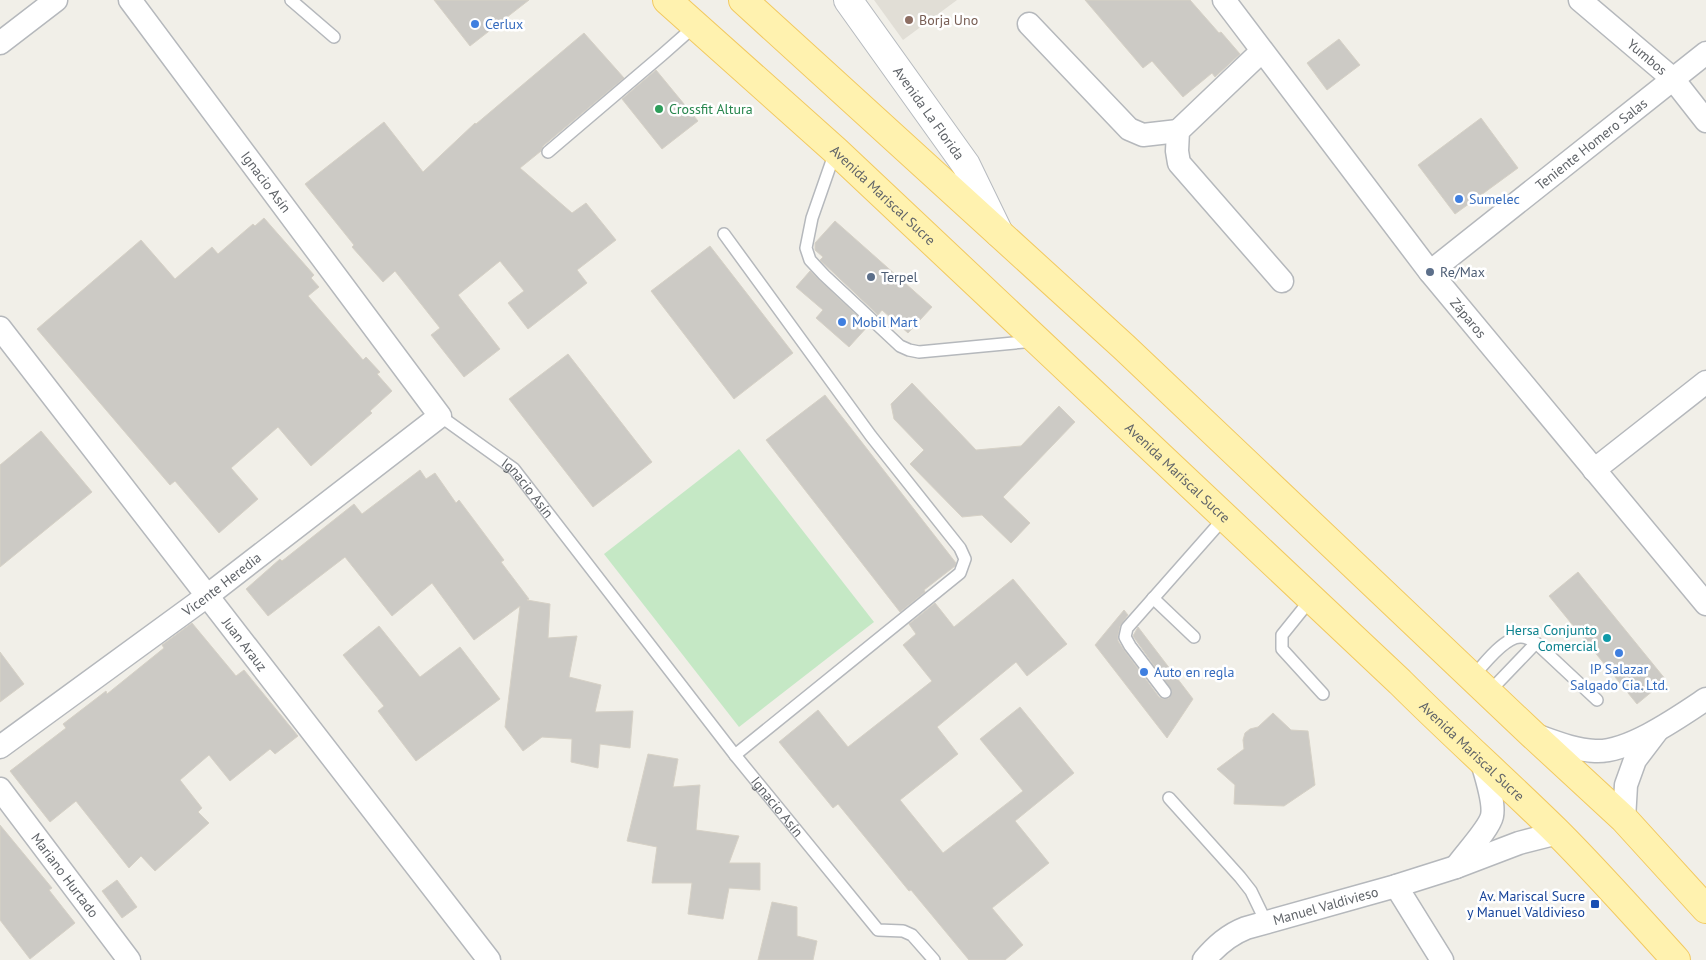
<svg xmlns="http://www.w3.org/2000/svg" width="1706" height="960" font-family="'PT Sans',sans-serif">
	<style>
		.education { fill: #e1ded6 }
		.green { fill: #c5e8c5 }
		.building { fill: #cccac5; stroke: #d6d1c6 }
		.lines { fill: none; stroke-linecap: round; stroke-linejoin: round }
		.service-casing { stroke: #b5b8bc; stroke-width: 14 }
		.minor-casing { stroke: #b5b8bc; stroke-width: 25 }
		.secondary-casing { stroke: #b6babf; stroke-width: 30 }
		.primary-casing { stroke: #f2c960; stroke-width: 30 }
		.service { stroke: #fff; stroke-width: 11 }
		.minor { stroke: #fff; stroke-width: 22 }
		.secondary { stroke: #fff; stroke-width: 28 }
		.primary { stroke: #fff2af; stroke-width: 28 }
		.education-dot { fill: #8d6e63; stroke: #fff; stroke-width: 2 }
		.shop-dot { fill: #3f7fe0; stroke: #fff; stroke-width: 2 }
		.leisure-dot { fill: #2e9e5b; stroke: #fff; stroke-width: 2 }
		.service-dot { fill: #5c6f8a; stroke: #fff; stroke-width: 2 }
		.culture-dot { fill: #0f9aa8; stroke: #fff; stroke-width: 2 }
		.transit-dot { fill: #1a4fb4; stroke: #fff; stroke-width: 2 }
		.labels { text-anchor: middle; stroke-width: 5; stroke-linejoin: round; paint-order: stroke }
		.education-label { font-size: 14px; fill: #785e54; stroke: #fff; text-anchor: start }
		.shop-label { font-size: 14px; fill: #366cbe; stroke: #fff; text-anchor: start }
		.street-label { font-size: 14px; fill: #5f6368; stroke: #fff }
		.leisure-label { font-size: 14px; fill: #27864d; stroke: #fff; text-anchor: start }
		.service-label { font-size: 14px; fill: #4e5e75; stroke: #fff; text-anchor: start }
		.culture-label { font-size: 14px; fill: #0d838f; stroke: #fff; text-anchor: end }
		.transit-label { font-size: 14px; fill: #164399; stroke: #fff; text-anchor: end }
	</style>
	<rect width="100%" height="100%" fill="#f1efe8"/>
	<path class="education" d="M 874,0 L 957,0 L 903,40 Z"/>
	<path class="green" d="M 739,449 L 874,622 L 739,727 L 604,554 Z"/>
	<path class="building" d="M 434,0 L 529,0 L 470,46 Z
		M 1085,0 L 1190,0 L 1219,33 L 1221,32 L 1240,54 L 1215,77 L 1212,73 L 1183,97 L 1152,61 L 1143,68 Z
		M 584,33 L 624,78 L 543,146 L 541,151 L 520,168 L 572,213 L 586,203 L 616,240 L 577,270 L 587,283 L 528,329 L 508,303 L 524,291 L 500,261 L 458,295 L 500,349 L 464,377 L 431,335 L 440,328 L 395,271 L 383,282 L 352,247 L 354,245 L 305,184 L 384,122 L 423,172 L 475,123 L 476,124 Z
		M 1339,39 L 1360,65 L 1327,90 L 1307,63 Z
		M 656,70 L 698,121 L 662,149 L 622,99 Z
		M 1481,118 L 1518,168 L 1455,214 L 1418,165 Z
		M 264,218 L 314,275 L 311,278 L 319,287 L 308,296 L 363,360 L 366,357 L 380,372 L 377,374 L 392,391 L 370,411 L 372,413 L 311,466 L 278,427 L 231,468 L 258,499 L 219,533 L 175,481 L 170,485 L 37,329 L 141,240 L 175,279 L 212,247 L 218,254 L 253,224 L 255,226 Z
		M 835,221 L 932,307 L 908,333 L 882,310 L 878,315 L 820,260 L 823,257 L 815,250 L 815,243 Z
		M 710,246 L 793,353 L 734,399 L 651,291 Z
		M 810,271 L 868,326 L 849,347 L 816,318 L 823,310 L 796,287 Z
		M 568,354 L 652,462 L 593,507 L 509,399 Z
		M 912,383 L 976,450 L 1021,446 L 1059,406 L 1075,422 L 1003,497 L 1030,523 L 1011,543 L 982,515 L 962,517 L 910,464 L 924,450 L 894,419 L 891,404 Z
		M 825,395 L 956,563 L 955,566 L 924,590 L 925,592 L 900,612 L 766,440 Z
		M 41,431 L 92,492 L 0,567 L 0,465 Z
		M 420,470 L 426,479 L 435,473 L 456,503 L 459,500 L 504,560 L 501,562 L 529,599 L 527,600 L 550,604 L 548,638 L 577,636 L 569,677 L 601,685 L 595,712 L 633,711 L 630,748 L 600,744 L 598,768 L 571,762 L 572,739 L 542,737 L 523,751 L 505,727 L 520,606 L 474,640 L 432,583 L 392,616 L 345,557 L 268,616 L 246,589 L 280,559 L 282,561 L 354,504 L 362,514 Z
		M 1578,572 L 1666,680 L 1637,704 L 1549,596 Z
		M 1013,579 L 1067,644 L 1027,676 L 1016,662 L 937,727 L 958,754 L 900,800 L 943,853 L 1023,791 L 980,739 L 1020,707 L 1074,773 L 1015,821 L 1049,863 L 992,908 L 1023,945 L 1005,960 L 969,960 L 911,890 L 909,891 L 838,804 L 833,808 L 779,742 L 818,710 L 848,747 L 932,681 L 903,645 L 916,634 L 909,624 L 935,603 L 954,627 Z
		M 1124,610 L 1128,615 L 1120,626 L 1118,635 L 1118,641 L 1124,650 L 1159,697 L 1163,699 L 1169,698 L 1172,691 L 1133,636 L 1138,627 L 1193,699 L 1167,738 L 1095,645 Z
		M 192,623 L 236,676 L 244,670 L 298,736 L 275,754 L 270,749 L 230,781 L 209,755 L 180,780 L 202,808 L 198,812 L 209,823 L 155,871 L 141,856 L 129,868 L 76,801 L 50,822 L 10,771 L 66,728 L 63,724 L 106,691 L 107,694 L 164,648 L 162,645 Z
		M 379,626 L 420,677 L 460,647 L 500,699 L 416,761 L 378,711 L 384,706 L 343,655 Z
		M 0,652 L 24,684 L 0,702 Z
		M 1273,713 L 1291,730 L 1308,731 L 1315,785 L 1284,806 L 1234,804 L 1235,785 L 1217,769 L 1244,749 L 1243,740 L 1245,733 L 1250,729 L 1258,727 Z
		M 648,754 L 678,759 L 673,787 L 700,785 L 696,830 L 739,836 L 729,863 L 760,863 L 760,890 L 729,888 L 723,919 L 688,914 L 692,883 L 652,883 L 657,847 L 627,841 Z
		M 0,825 L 52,888 L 49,890 L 75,923 L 30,959 L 0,920 Z
		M 117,880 L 137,907 L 122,918 L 102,891 Z
		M 772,902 L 797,907 L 797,936 L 817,941 L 813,960 L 758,960 Z"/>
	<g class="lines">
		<defs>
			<g id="service">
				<path d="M 291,0 L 334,37"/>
				<path d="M 548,152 L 662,55 L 696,25"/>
				<path d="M 835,152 L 812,218 L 806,248 L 810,260 L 824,275 L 900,346 L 909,350 L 919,352 L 1035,341"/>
				<path d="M 724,234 L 871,436 L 960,548 L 965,559 L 960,573 L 735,755"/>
				<path id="s1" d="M 440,416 L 514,469 L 735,755 L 878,930 L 903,931 L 912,935 L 934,960"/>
				<path d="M 1153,598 L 1194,637"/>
				<path d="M 1311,599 L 1282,635 L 1282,649 L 1323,694"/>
				<path d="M 1472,678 C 1482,666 1505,636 1521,637 C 1527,637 1531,640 1536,643 L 1597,700"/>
				<path d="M 1165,692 L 1130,646 L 1125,637 L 1127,628 L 1225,517"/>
				<path d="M 1488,693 L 1536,643"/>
				<path d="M 1169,798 L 1240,877 L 1251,891 L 1266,922"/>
			</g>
			<g id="minor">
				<path id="s2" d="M 1224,0 L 1430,272 L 1706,604"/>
				<path id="s3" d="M 1580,0 L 1673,79 L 1706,121"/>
				<path d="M 1029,24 L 1129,129 L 1143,135 L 1178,131"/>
				<path d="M 0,43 L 56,0"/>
				<path d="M 1262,51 L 1178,131 L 1177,151 L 1179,163 L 1282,281"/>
				<path id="s4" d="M 1430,272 L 1706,53"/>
				<path id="s5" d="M 0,328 L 489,960"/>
				<path d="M 1594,470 L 1706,382"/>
				<path d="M 1535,735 C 1555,742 1574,750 1595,751 C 1628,753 1679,717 1706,699"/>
				<path id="s6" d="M 0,747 L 207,596 L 440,416 L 130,0"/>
				<path id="s7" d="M 0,789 L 129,960"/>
				<path d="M 1624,819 L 1626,785 L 1635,760 L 1657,731"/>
				<path d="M 1456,867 C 1464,855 1489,829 1492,816 C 1495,802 1485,773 1481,759"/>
				<path d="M 1396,886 L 1442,960"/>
				<path id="s8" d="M 1204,960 C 1216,946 1228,935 1246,928 L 1396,886 L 1456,867 L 1519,843 L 1558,833"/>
			</g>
			<g id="secondary">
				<path id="s9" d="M 848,0 L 966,165 L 999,233"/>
			</g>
			<g id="primary">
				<path id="s10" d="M 667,0 L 836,151 L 1400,682 C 1451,733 1505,781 1557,832 C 1598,873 1637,917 1676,960"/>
				<path d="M 743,0 L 1124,347 L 1532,734 L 1624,819 L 1706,909"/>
			</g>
		</defs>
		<use href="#service" class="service-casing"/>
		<use href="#minor" class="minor-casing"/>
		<use href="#secondary" class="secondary-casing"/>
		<use href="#primary" class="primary-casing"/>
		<use href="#service" class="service"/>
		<use href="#minor" class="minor"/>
		<use href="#secondary" class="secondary"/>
		<use href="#primary" class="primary"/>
	</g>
	<circle class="education-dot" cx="909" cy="20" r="5"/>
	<g class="shop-dot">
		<circle cx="475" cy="24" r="5"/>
		<circle cx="1459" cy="199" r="5"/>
		<circle cx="842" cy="322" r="5"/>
		<circle cx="1619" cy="653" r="5"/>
		<circle cx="1144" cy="672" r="5"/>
	</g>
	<circle class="leisure-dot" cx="659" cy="109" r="5"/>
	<g class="service-dot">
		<circle cx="1430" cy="272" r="5"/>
		<circle cx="871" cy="277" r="5"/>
	</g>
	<circle class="culture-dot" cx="1607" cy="638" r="5"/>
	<rect class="transit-dot" x="1590" y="899" width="10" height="10" rx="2.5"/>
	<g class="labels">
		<g class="education-label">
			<text x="919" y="25">Borja Uno</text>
		</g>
		<g class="shop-label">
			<text x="485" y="29">Cerlux</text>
			<text x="1469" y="204">Sumelec</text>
			<text x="852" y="327">Mobil Mart</text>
			<text x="1619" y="674" text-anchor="middle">IP Salazar<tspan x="1619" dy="16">Salgado Cia. Ltd.</tspan></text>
			<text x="1154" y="677">Auto en regla</text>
		</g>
		<g class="street-label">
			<text dy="5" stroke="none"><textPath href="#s3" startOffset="88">Yumbos</textPath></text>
			<text dy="5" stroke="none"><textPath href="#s9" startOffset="139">Avenida La Florida</textPath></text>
			<text dy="5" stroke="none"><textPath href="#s4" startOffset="206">Teniente Homero Salas</textPath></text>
			<text transform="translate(266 182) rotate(53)" y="5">Ignacio Asín</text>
			<text dy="5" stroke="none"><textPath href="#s10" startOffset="291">Avenida Mariscal Sucre</textPath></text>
			<text dy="5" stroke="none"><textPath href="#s2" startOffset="401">Záparos</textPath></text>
			<text dy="5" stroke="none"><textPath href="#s10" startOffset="696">Avenida Mariscal Sucre</textPath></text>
			<text dy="5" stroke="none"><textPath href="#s1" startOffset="114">Ignacio Asín</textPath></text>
			<text dy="5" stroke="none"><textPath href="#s6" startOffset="275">Vicente Heredia</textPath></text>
			<text dy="5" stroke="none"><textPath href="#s5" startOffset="400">Juan Arauz</textPath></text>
			<text dy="5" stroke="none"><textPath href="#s10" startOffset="1101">Avenida Mariscal Sucre</textPath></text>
			<text dy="5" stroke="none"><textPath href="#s1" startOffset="519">Ignacio Asín</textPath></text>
			<text dy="5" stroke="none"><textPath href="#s7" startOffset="108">Mariano Hurtado</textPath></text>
			<text dy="5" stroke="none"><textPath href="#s8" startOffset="136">Manuel Valdivieso</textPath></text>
		</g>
		<g class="leisure-label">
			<text x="669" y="114">Crossfit Altura</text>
		</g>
		<g class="service-label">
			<text x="1440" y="277">Re/Max</text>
			<text x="881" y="282">Terpel</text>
		</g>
		<g class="culture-label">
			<text x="1597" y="635">Hersa Conjunto<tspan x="1597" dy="16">Comercial</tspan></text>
		</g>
		<g class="transit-label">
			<text x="1585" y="901">Av. Mariscal Sucre<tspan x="1585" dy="16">y Manuel Valdivieso</tspan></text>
		</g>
	</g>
</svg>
